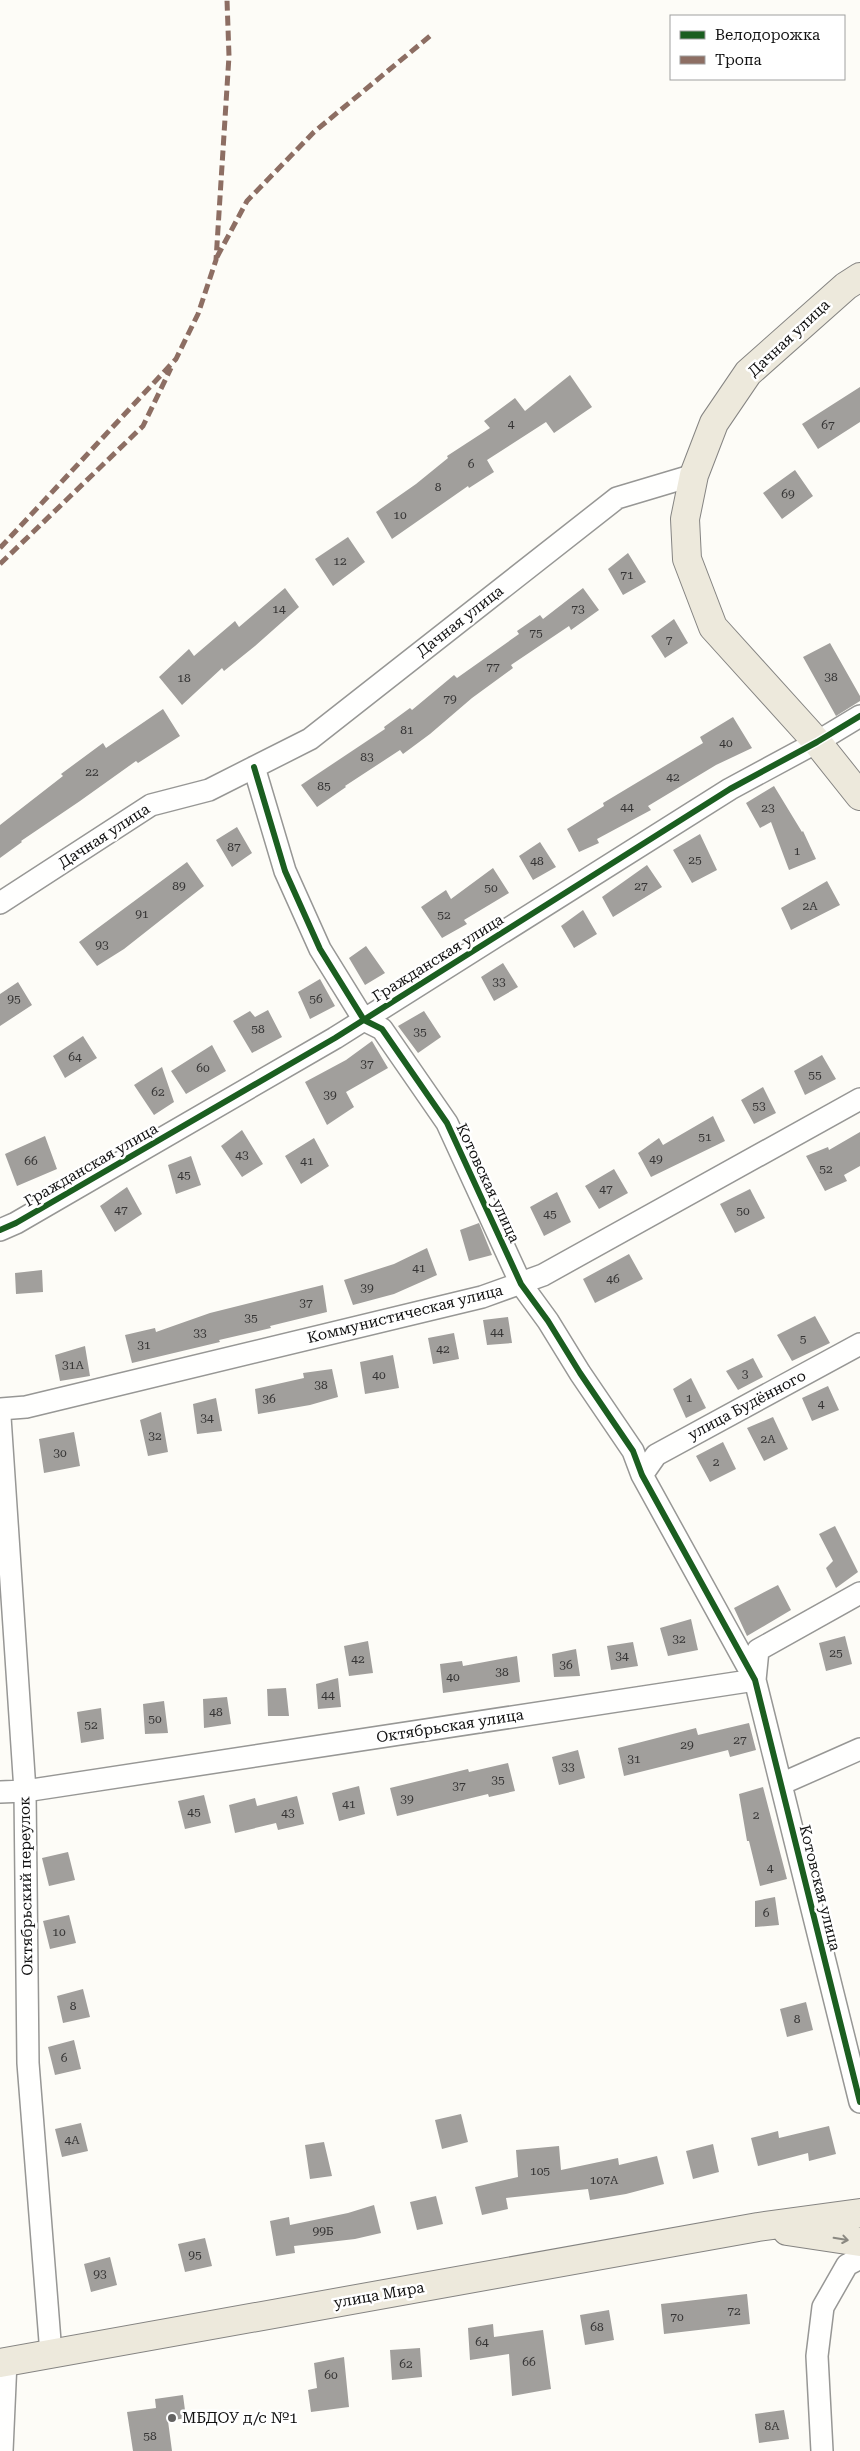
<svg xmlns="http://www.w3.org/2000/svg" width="860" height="2451" font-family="'Roboto Serif',serif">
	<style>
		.building { fill: #a19f9c }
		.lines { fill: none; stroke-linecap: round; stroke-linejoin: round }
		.minor-casing { stroke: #979795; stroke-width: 24 }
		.major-casing { stroke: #858482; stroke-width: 30 }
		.minor { stroke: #fffffe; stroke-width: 21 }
		.major { stroke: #ede9dc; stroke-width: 28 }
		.quiet { stroke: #8d6e63; stroke-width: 5; stroke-dasharray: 10 5; stroke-linecap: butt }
		.cycleway-casing { stroke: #fff; stroke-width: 9 }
		.cycleway { stroke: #1b5e20; stroke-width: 6 }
		.oneway { stroke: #8a8881 }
		.poi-dot { fill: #646362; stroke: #fff; stroke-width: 2 }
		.labels { text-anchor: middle; stroke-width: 5; stroke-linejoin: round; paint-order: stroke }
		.number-label { font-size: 12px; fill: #353434 }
		.street-label { font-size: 15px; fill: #111; stroke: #fff }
		.poi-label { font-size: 15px; fill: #111; stroke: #fff; text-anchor: start }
	</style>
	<rect width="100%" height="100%" fill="#fdfcf7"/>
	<path class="building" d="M 570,375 L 592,407 L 554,433 L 546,422 L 487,460 L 494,472 L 469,488 L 468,486 L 392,539 L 376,512 L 416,484 L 448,458 L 447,456 L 490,428 L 484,421 L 515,398 L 525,411 Z
		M 860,387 L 860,422 L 818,449 L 802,424 Z
		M 795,470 L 813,496 L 782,519 L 763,493 Z
		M 348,537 L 365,562 L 333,586 L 315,559 Z
		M 628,553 L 646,582 L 623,595 L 608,569 Z
		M 285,588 L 299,607 L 255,646 L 224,671 L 222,668 L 182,705 L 159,677 L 189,649 L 194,656 L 235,621 L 239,627 Z
		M 583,588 L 599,610 L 571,630 L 569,626 L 511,665 L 513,668 L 472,698 L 430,734 L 403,754 L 400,750 L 345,786 L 346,787 L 317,807 L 301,785 L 385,729 L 384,727 L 410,708 L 412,710 L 454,675 L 457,678 L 519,634 L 517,631 L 540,615 L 543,619 Z
		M 674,619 L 688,643 L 665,658 L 651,636 Z
		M 830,643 L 860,696 L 860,701 L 836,716 L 803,657 Z
		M 163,709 L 180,736 L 138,763 L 136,761 L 80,801 L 21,841 L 22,842 L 0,858 L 0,825 L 63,776 L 61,774 L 103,743 L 106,748 Z
		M 733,717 L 752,748 L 716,765 L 648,806 L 651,810 L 597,839 L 599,843 L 579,852 L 567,829 L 604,806 L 603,803 L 703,743 L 700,737 Z
		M 774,786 L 802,832 L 803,831 L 816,859 L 789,870 L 771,822 L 760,828 L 746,803 Z
		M 237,827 L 252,853 L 232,867 L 216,840 Z
		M 700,834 L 717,870 L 692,883 L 673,850 Z
		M 540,842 L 556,867 L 533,880 L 519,856 Z
		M 187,862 L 204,886 L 124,949 L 97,966 L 79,942 Z
		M 647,865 L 662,887 L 613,917 L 602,897 Z
		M 493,868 L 509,893 L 464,920 L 467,924 L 442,938 L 421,907 L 446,890 L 451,899 Z
		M 827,881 L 840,905 L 791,930 L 781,908 Z
		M 583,910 L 597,934 L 574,948 L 561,926 Z
		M 366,946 L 385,973 L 365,985 L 349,958 Z
		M 503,963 L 518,987 L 494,1001 L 481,977 Z
		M 320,979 L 335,1006 L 310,1019 L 298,992 Z
		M 18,982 L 32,1005 L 0,1026 L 0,994 Z
		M 268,1010 L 282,1037 L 252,1053 L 233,1021 L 250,1011 L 255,1017 Z
		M 424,1011 L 441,1037 L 418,1053 L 398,1026 Z
		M 83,1036 L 97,1058 L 65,1078 L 53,1056 Z
		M 372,1041 L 388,1068 L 346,1092 L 354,1107 L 327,1125 L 305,1082 L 346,1060 Z
		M 212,1045 L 226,1071 L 186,1094 L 171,1071 Z
		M 822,1055 L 836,1079 L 805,1095 L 794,1071 Z
		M 162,1067 L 174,1102 L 154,1115 L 134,1085 Z
		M 763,1087 L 776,1113 L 754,1124 L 741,1100 Z
		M 713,1116 L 725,1141 L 651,1177 L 638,1153 L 659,1138 L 663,1145 Z
		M 242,1130 L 263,1164 L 242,1177 L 221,1146 Z
		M 860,1132 L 860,1166 L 844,1175 L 847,1181 L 825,1191 L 806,1156 L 828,1147 L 829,1150 Z
		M 45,1136 L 57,1169 L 17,1186 L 5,1154 Z
		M 314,1138 L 329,1166 L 301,1184 L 285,1156 Z
		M 191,1156 L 201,1185 L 176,1194 L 168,1165 Z
		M 614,1169 L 628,1193 L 599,1209 L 585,1186 Z
		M 127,1187 L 142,1214 L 115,1232 L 100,1206 Z
		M 750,1189 L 765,1218 L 735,1233 L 720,1204 Z
		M 557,1192 L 571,1222 L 544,1236 L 530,1207 Z
		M 479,1223 L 492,1255 L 469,1261 L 460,1230 Z
		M 427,1248 L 437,1275 L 394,1294 L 353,1305 L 344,1280 L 394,1264 Z
		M 629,1254 L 643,1279 L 595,1303 L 583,1279 Z
		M 42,1270 L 43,1292 L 16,1294 L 15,1273 Z
		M 323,1285 L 327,1312 L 270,1326 L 271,1328 L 219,1340 L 220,1342 L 132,1363 L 125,1335 L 155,1328 L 156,1332 L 210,1313 Z
		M 815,1316 L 830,1343 L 792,1361 L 777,1335 Z
		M 508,1317 L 512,1343 L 487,1345 L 483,1320 Z
		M 454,1333 L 459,1359 L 433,1364 L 428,1338 Z
		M 85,1346 L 90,1376 L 60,1381 L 55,1355 Z
		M 393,1355 L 399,1388 L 365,1394 L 360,1362 Z
		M 753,1358 L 763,1377 L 738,1390 L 726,1371 Z
		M 332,1369 L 338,1397 L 310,1405 L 258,1414 L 255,1389 L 304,1378 L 303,1373 Z
		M 691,1378 L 706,1408 L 686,1418 L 673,1389 Z
		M 828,1386 L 839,1410 L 812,1421 L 802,1398 Z
		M 216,1398 L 222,1431 L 197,1434 L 193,1404 Z
		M 161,1412 L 168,1452 L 148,1456 L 140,1420 Z
		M 773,1417 L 788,1449 L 764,1461 L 747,1428 Z
		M 74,1432 L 80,1466 L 44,1473 L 39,1439 Z
		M 723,1442 L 736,1469 L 710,1482 L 696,1456 Z
		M 835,1526 L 858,1572 L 836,1588 L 826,1568 L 833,1561 L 819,1534 Z
		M 778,1585 L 791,1610 L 747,1636 L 734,1608 Z
		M 691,1619 L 698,1650 L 668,1656 L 660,1628 Z
		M 845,1636 L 852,1664 L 826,1671 L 819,1643 Z
		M 368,1641 L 373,1673 L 349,1676 L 344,1646 Z
		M 633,1642 L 638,1666 L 611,1670 L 607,1646 Z
		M 576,1649 L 580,1676 L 554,1677 L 552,1654 Z
		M 517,1656 L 520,1682 L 443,1693 L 440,1664 L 462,1661 L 463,1666 Z
		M 338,1678 L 341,1707 L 318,1709 L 316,1684 Z
		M 286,1688 L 289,1716 L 268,1716 L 267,1689 Z
		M 227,1697 L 231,1724 L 204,1728 L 203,1699 Z
		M 164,1701 L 168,1733 L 145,1734 L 143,1704 Z
		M 101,1708 L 104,1739 L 81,1743 L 77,1712 Z
		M 749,1723 L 756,1750 L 730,1757 L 728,1750 L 624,1776 L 618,1748 L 696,1728 L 698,1735 Z
		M 578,1750 L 585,1778 L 559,1785 L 552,1757 Z
		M 508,1763 L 515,1791 L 489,1797 L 488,1794 L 397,1816 L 390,1788 L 468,1769 L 469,1772 Z
		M 359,1786 L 365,1814 L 339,1821 L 332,1793 Z
		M 763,1787 L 787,1879 L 760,1886 L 749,1841 L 747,1841 L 739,1794 Z
		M 204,1795 L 211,1823 L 185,1829 L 178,1801 Z
		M 297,1796 L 304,1824 L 278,1830 L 276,1823 L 235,1833 L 229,1805 L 255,1798 L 257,1806 Z
		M 68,1852 L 75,1880 L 49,1886 L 42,1858 Z
		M 775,1897 L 779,1925 L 755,1927 L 755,1901 Z
		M 69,1915 L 76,1943 L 50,1949 L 43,1921 Z
		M 83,1989 L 90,2017 L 63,2023 L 57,1996 Z
		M 806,2002 L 813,2030 L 787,2037 L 780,2009 Z
		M 74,2040 L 81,2069 L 55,2075 L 48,2047 Z
		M 461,2114 L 468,2142 L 442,2149 L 435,2120 Z
		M 81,2123 L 88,2151 L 62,2157 L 55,2129 Z
		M 829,2126 L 836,2154 L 809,2161 L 808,2153 L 758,2166 L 751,2138 L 778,2131 L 779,2138 Z
		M 324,2142 L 332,2176 L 310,2179 L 305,2145 Z
		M 713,2144 L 719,2172 L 693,2179 L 686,2151 Z
		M 559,2146 L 561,2170 L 618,2158 L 619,2165 L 657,2156 L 664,2184 L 626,2194 L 590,2200 L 588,2189 L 506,2198 L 508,2209 L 482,2215 L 475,2187 L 518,2177 L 516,2150 Z
		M 436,2196 L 443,2224 L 417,2230 L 410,2202 Z
		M 374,2205 L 381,2233 L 355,2239 L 294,2246 L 295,2253 L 276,2256 L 270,2221 L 289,2217 L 290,2225 L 348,2213 Z
		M 205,2238 L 212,2266 L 185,2272 L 178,2244 Z
		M 110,2257 L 117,2285 L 91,2292 L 84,2264 Z
		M 747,2294 L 750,2324 L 664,2334 L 661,2304 Z
		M 609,2310 L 614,2340 L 585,2345 L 580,2315 Z
		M 493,2324 L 494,2337 L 543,2330 L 551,2389 L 512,2396 L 509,2354 L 470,2360 L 468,2328 Z
		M 420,2348 L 422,2377 L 392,2380 L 390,2350 Z
		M 344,2357 L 349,2407 L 311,2412 L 308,2390 L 317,2388 L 314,2363 Z
		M 183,2395 L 186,2418 L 168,2421 L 172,2451 L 133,2451 L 127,2412 L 156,2408 L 155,2399 Z
		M 784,2410 L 789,2439 L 759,2443 L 755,2414 Z"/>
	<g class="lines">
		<defs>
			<path id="minor" d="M 254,767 L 285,871 L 320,949 L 364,1020 L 382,1029 L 447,1123 L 521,1284 L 548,1321 L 580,1373 L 633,1451 L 642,1475 L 755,1680 L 860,2102
				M 0,903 L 151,805 L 209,790 L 310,739 L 617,498 L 694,475
				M 0,1230 L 16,1223 L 335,1038 L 730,789 L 817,742 L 860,716
				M 0,1409 L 26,1407 L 482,1297 L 543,1275 L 860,1099
				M 0,1417 L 25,1791 L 28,2063 L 51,2354
				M 642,1475 L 656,1455 L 860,1344
				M 781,1784 L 860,1749
				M 0,1792 L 25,1791 L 755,1680 L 758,1650 L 860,1593
				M 2,2451 L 6,2361
				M 822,2451 L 817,2356 L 823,2307 L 847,2265 L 860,2258"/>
			<path id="major" d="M 860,277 L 846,286 L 748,373 L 714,423 L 694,475 L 685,519 L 687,559 L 713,627 L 817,742 L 860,796
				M 787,2231 L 860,2242
				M 0,2363 L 758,2227 L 860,2213"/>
		</defs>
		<use href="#minor" class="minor-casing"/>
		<use href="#major" class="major-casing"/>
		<use href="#minor" class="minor"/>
		<use href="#major" class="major"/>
		<path class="quiet" d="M 217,257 L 247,201 L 314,132 L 430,36
			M 0,548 L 176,359 L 198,314 L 216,260 L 229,56 L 227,0
			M 0,564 L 143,426 L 171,368"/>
		<defs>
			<path id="cycleway" d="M 254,767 L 285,871 L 320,949 L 364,1020 L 382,1029 L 447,1123 L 521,1284 L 548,1321 L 580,1373 L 633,1451 L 642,1475 L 755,1680 L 860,2102
				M 0,1230 L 16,1223 L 335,1038 L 730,789 L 817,742 L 860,716"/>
		</defs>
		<use href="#cycleway" class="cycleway-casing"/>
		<use href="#cycleway" class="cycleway"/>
	</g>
	<defs><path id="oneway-shaft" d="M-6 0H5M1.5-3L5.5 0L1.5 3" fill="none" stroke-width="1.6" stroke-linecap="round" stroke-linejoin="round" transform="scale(1.25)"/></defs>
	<use class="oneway" href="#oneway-shaft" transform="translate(841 2239) rotate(9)"/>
	<circle class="poi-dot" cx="172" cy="2418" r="5"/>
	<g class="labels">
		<g class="number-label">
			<text x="511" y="428">4</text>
			<text x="828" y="429">67</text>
			<text x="471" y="468">6</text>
			<text x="438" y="491">8</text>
			<text x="788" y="498">69</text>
			<text x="400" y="519">10</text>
			<text x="340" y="565">12</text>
			<text x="627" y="579">71</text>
			<text x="279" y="613">14</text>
			<text x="578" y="613">73</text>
			<text x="536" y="637">75</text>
			<text x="669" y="644">7</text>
			<text x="493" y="671">77</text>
			<text x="831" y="681">38</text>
			<text x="184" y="682">18</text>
			<text x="450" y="703">79</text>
			<text x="407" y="734">81</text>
			<text x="726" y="747">40</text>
			<text x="367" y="761">83</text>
			<text x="92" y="776">22</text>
			<text x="673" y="781">42</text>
			<text x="324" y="790">85</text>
			<text x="627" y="811">44</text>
			<text x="768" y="812">23</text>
			<text x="234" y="851">87</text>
			<text x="797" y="855">1</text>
			<text x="695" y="864">25</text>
			<text x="537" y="865">48</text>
			<text x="179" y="890">89</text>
			<text x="641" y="890">27</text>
			<text x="491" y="892">50</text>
			<text x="810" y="910">2А</text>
			<text x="142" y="918">91</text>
			<text x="444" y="919">52</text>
			<text x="102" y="949">93</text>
			<text x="499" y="986">33</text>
			<text x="14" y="1003">95</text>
			<text x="316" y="1003">56</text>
			<text x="258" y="1033">58</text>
			<text x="420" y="1036">35</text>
			<text x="75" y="1061">64</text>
			<text x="367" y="1068">37</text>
			<text x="203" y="1072">60</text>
			<text x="815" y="1079">55</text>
			<text x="158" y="1096">62</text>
			<text x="330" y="1099">39</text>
			<text x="759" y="1110">53</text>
			<text x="705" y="1141">51</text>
			<text x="242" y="1159">43</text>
			<text x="656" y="1163">49</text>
			<text x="31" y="1165">66</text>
			<text x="307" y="1165">41</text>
			<text x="826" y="1173">52</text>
			<text x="184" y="1179">45</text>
			<text x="606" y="1193">47</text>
			<text x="121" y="1214">47</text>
			<text x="743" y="1215">50</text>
			<text x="550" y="1218">45</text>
			<text x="419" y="1272">41</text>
			<text x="613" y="1283">46</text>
			<text x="367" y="1292">39</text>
			<text x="306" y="1307">37</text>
			<text x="251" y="1322">35</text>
			<text x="497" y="1336">44</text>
			<text x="200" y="1337">33</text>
			<text x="803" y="1343">5</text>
			<text x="144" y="1349">31</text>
			<text x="443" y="1353">42</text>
			<text x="73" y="1369">31А</text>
			<text x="745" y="1378">3</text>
			<text x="379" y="1379">40</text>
			<text x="321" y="1389">38</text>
			<text x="689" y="1402">1</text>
			<text x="269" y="1403">36</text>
			<text x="821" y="1408">4</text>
			<text x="207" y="1422">34</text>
			<text x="155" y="1440">32</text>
			<text x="768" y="1443">2А</text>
			<text x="60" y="1457">30</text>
			<text x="716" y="1466">2</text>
			<text x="679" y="1643">32</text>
			<text x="836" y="1657">25</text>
			<text x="622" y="1660">34</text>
			<text x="358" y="1663">42</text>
			<text x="566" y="1669">36</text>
			<text x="502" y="1676">38</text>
			<text x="453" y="1681">40</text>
			<text x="328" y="1699">44</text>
			<text x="216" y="1716">48</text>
			<text x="155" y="1723">50</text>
			<text x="91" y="1729">52</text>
			<text x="740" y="1744">27</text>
			<text x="687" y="1749">29</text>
			<text x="634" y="1763">31</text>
			<text x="568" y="1771">33</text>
			<text x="498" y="1784">35</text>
			<text x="459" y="1790">37</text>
			<text x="407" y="1803">39</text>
			<text x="349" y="1808">41</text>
			<text x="194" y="1816">45</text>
			<text x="288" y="1817">43</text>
			<text x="756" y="1819">2</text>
			<text x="770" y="1872">4</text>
			<text x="766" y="1917">6</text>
			<text x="59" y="1936">10</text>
			<text x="73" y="2010">8</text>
			<text x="797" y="2023">8</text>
			<text x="64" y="2062">6</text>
			<text x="72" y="2144">4А</text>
			<text x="540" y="2175">105</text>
			<text x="604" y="2184">107А</text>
			<text x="323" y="2235">99Б</text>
			<text x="195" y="2259">95</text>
			<text x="100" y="2278">93</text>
			<text x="734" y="2315">72</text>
			<text x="677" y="2321">70</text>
			<text x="597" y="2331">68</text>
			<text x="482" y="2346">64</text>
			<text x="529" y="2366">66</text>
			<text x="406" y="2368">62</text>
			<text x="331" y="2379">60</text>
			<text x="772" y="2430">8А</text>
			<text x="150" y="2440">58</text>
		</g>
		<g class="street-label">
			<text transform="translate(789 338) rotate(-43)" y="5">Дачная улица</text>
			<text transform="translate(460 621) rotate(-38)" y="5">Дачная улица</text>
			<text transform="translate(104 836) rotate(-33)" y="5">Дачная улица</text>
			<text transform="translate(438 958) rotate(-32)" y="5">Гражданская улица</text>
			<text transform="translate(91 1165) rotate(-30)" y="5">Гражданская улица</text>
			<text transform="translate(488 1183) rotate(65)" y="5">Котовская улица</text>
			<text transform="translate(405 1314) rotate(-14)" y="5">Коммунистическая улица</text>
			<text transform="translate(747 1405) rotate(-28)" y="5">улица Будённого</text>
			<text transform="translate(450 1726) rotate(-9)" y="5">Октябрьская улица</text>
			<text transform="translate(26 1886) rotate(-91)" y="5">Октябрьский переулок</text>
			<text transform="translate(820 1888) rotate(76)" y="5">Котовская улица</text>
			<text transform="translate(379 2295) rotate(-10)" y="5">улица Мира</text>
		</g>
		<g class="poi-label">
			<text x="182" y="2423">МБДОУ д/с №1</text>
		</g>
	</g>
	<rect x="670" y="15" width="175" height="65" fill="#ffffff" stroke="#a0a0a0"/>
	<rect x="680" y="31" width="25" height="8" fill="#1b5e20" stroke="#a0a0a0"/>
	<text x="715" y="40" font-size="15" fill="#111111">Велодорожка</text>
	<rect x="680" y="56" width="25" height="8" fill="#8d6e63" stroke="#a0a0a0"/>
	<text x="715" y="65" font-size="15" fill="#111111">Тропа</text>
</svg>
